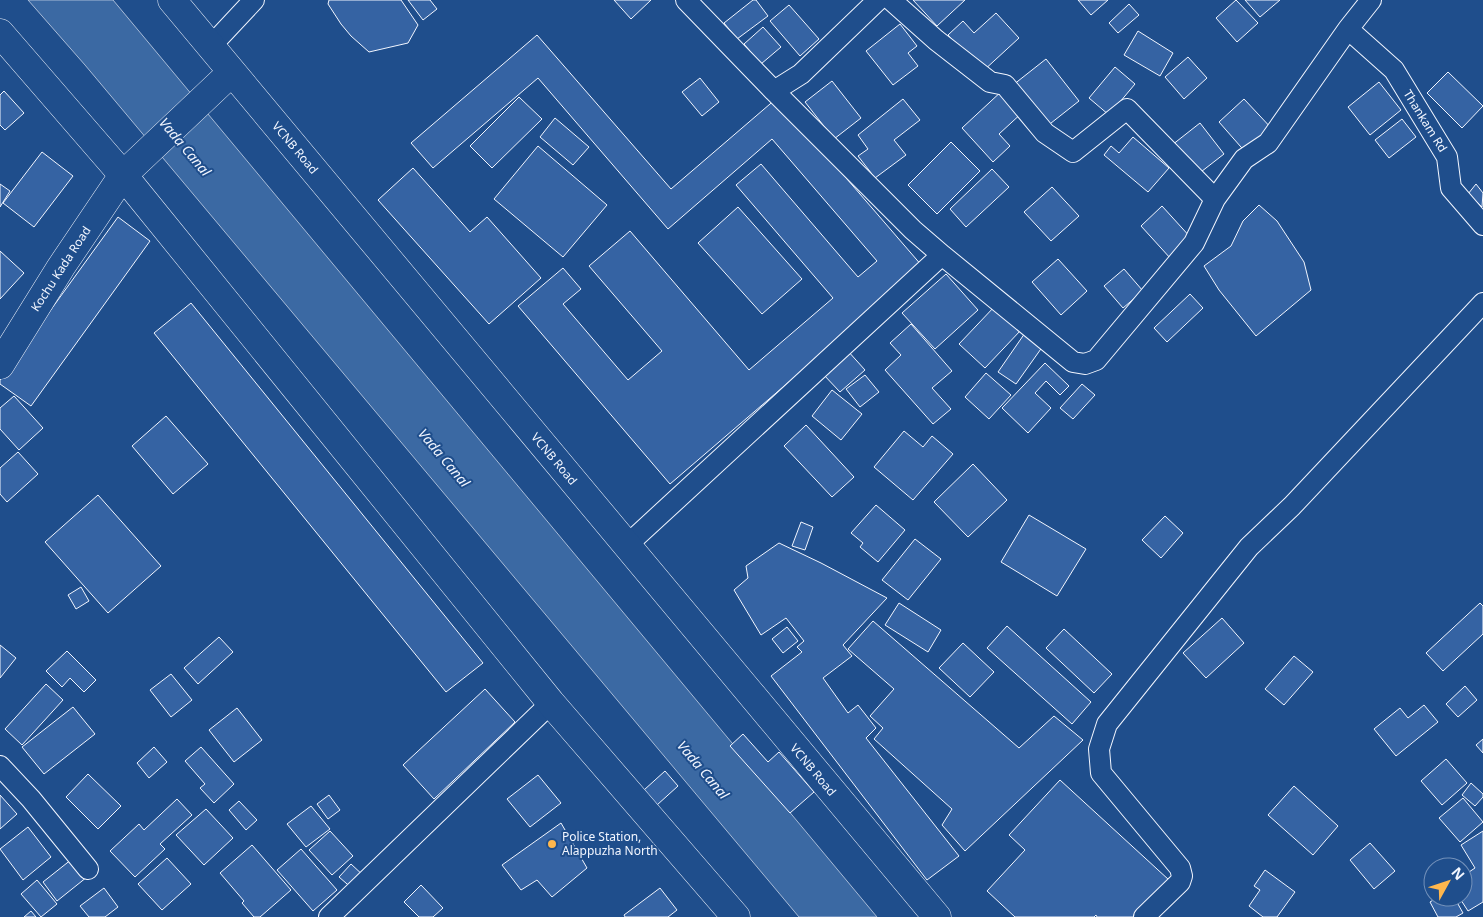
<svg xmlns="http://www.w3.org/2000/svg" width="1483" height="917" font-family="'Noto Sans',sans-serif">
	<style>
		.water { fill: #3b69a3; stroke: #a8bbd7 }
		.building { fill: #3563a3; stroke: #f2f6ff }
		.lines { fill: none; stroke-linecap: round; stroke-linejoin: round }
		.street-casing { stroke: #f2f6ff; stroke-width: 22 }
		.secondary-casing { stroke: #f2f6ff; stroke-width: 29 }
		.street { stroke: #1f4e8c; stroke-width: 20 }
		.secondary { stroke: #1f4e8c; stroke-width: 28 }
		.poi-dot { fill: #ffb74d; stroke: #1f4e8c; stroke-width: 2 }
		.labels { text-anchor: middle; stroke-width: 4; stroke-linejoin: round; paint-order: stroke }
		.street-label { font-size: 12px; fill: #f2f6ff; stroke: #1f4e8c }
		.poi-label { font-size: 12px; fill: #f2f6ff; stroke: #1f4e8c; text-anchor: start }
		.water-label { font-size: 14px; font-style: italic; fill: #f2f6ff; stroke: #1f4e8c }
	</style>
	<rect width="100%" height="100%" fill="#1f4e8c"/>
	<path class="water" d="M 28,0 L 113,0 L 877,917 L 799,917 L 85,65 Z"/>
	<path class="building" d="M 329,0 L 401,0 L 418,25 L 408,43 L 369,52 L 351,36 L 341,24 L 328,4 Z
		M 408,0 L 430,0 L 437,9 L 423,20 Z
		M 614,0 L 651,0 L 631,19 Z
		M 753,0 L 756,0 L 768,16 L 737,39 L 724,23 Z
		M 913,0 L 965,0 L 937,26 Z
		M 1078,0 L 1108,0 L 1091,15 Z
		M 1236,0 L 1258,23 L 1237,42 L 1216,18 Z
		M 1245,0 L 1280,0 L 1260,17 Z
		M 1129,4 L 1139,15 L 1118,33 L 1109,23 Z
		M 789,5 L 819,39 L 800,56 L 770,21 Z
		M 996,13 L 1019,38 L 982,72 L 948,35 L 963,21 L 974,33 Z
		M 900,24 L 917,46 L 908,53 L 918,66 L 893,85 L 866,51 Z
		M 763,27 L 781,47 L 761,64 L 744,44 Z
		M 1138,31 L 1173,53 L 1160,76 L 1124,55 Z
		M 537,35 L 671,189 L 777,98 L 923,267 L 670,484 L 518,306 L 563,268 L 581,289 L 563,304 L 628,380 L 662,351 L 589,266 L 630,231 L 749,370 L 833,298 L 736,185 L 761,164 L 858,277 L 877,261 L 772,139 L 668,229 L 538,78 L 433,168 L 411,143 Z
		M 1188,57 L 1207,78 L 1184,99 L 1165,77 Z
		M 1046,59 L 1079,101 L 1046,127 L 1013,85 Z
		M 1115,67 L 1135,84 L 1109,115 L 1089,98 Z
		M 1448,72 L 1483,106 L 1462,128 L 1427,93 Z
		M 700,78 L 719,102 L 702,116 L 682,92 Z
		M 832,81 L 861,118 L 834,139 L 805,102 Z
		M 1379,82 L 1401,110 L 1370,135 L 1348,107 Z
		M 1004,89 L 1024,111 L 999,134 L 1010,146 L 993,162 L 962,128 Z
		M 4,91 L 24,113 L 5,130 L 0,125 L 0,95 Z
		M 519,97 L 542,119 L 492,168 L 470,146 Z
		M 903,99 L 920,120 L 894,140 L 906,155 L 875,178 L 858,156 L 868,149 L 858,135 Z
		M 1244,99 L 1274,131 L 1248,155 L 1219,122 Z
		M 555,118 L 589,147 L 573,165 L 540,137 Z
		M 1402,119 L 1416,137 L 1389,158 L 1375,140 Z
		M 1200,123 L 1224,154 L 1197,175 L 1172,145 Z
		M 1133,137 L 1169,168 L 1148,192 L 1104,155 L 1111,146 L 1119,153 Z
		M 951,142 L 980,171 L 937,214 L 908,185 Z
		M 538,146 L 607,205 L 563,257 L 494,199 Z
		M 42,152 L 73,176 L 34,227 L 3,203 Z
		M 413,168 L 470,232 L 487,217 L 541,278 L 489,324 L 378,200 Z
		M 992,169 L 1009,187 L 966,227 L 950,209 Z
		M 0,184 L 10,191 L 0,207 Z
		M 1476,184 L 1483,193 L 1482,207 L 1468,194 Z
		M 1052,187 L 1079,216 L 1051,241 L 1024,212 Z
		M 1259,205 L 1277,221 L 1304,262 L 1311,290 L 1256,336 L 1219,290 L 1204,266 L 1231,246 L 1243,221 Z
		M 1162,206 L 1192,239 L 1171,259 L 1141,226 Z
		M 738,207 L 802,279 L 762,314 L 698,243 Z
		M 118,217 L 150,241 L 31,406 L 0,384 L 0,380 Z
		M 0,251 L 24,273 L 0,299 Z
		M 1058,259 L 1087,291 L 1061,315 L 1032,282 Z
		M 1124,269 L 1143,291 L 1123,308 L 1104,286 Z
		M 946,274 L 978,310 L 935,349 L 902,313 Z
		M 1190,294 L 1203,308 L 1167,342 L 1154,328 Z
		M 191,303 L 483,663 L 446,692 L 154,333 Z
		M 995,306 L 1021,330 L 985,368 L 959,344 Z
		M 911,324 L 952,371 L 932,388 L 951,409 L 933,424 L 885,370 L 901,355 L 890,343 Z
		M 1025,333 L 1043,346 L 1016,384 L 998,372 Z
		M 847,350 L 865,370 L 840,392 L 822,373 Z
		M 1045,363 L 1069,386 L 1060,395 L 1046,381 L 1035,393 L 1051,408 L 1028,433 L 1002,408 Z
		M 986,373 L 1011,395 L 989,419 L 965,397 Z
		M 865,375 L 879,392 L 860,407 L 846,389 Z
		M 1082,384 L 1095,395 L 1073,419 L 1060,408 Z
		M 832,390 L 862,414 L 841,440 L 812,416 Z
		M 14,396 L 43,428 L 19,450 L 0,429 L 0,408 Z
		M 166,416 L 208,464 L 173,494 L 132,446 Z
		M 806,425 L 854,477 L 832,497 L 784,446 Z
		M 904,431 L 923,447 L 932,436 L 953,454 L 913,500 L 874,467 Z
		M 18,452 L 38,474 L 7,502 L 0,494 L 0,468 Z
		M 973,464 L 1007,500 L 968,537 L 934,502 Z
		M 98,495 L 161,566 L 108,613 L 45,542 Z
		M 876,505 L 905,530 L 878,562 L 860,547 L 863,543 L 851,533 Z
		M 1029,515 L 1086,549 L 1057,596 L 1001,562 Z
		M 1165,516 L 1183,533 L 1161,558 L 1142,540 Z
		M 801,522 L 813,527 L 805,550 L 792,546 Z
		M 915,539 L 941,559 L 908,600 L 882,580 Z
		M 779,543 L 821,563 L 887,598 L 843,645 L 852,656 L 823,678 L 848,713 L 858,705 L 876,728 L 866,738 L 959,856 L 927,880 L 771,676 L 802,652 L 797,647 L 804,641 L 786,618 L 761,635 L 734,590 L 748,578 L 746,566 Z
		M 81,587 L 89,601 L 76,609 L 68,595 Z
		M 899,603 L 941,630 L 928,652 L 885,625 Z
		M 1480,603 L 1483,606 L 1483,634 L 1443,671 L 1426,653 Z
		M 1222,618 L 1244,643 L 1206,678 L 1183,653 Z
		M 873,621 L 1019,748 L 1054,716 L 1083,740 L 965,851 L 942,825 L 952,809 L 874,739 L 883,728 L 870,716 L 894,689 L 848,649 Z
		M 1007,626 L 1091,702 L 1072,724 L 987,648 Z
		M 787,627 L 798,641 L 783,653 L 772,639 Z
		M 1064,629 L 1112,674 L 1094,693 L 1046,648 Z
		M 219,637 L 233,652 L 198,684 L 184,668 Z
		M 963,643 L 994,672 L 970,697 L 939,668 Z
		M 0,645 L 16,658 L 0,678 Z
		M 67,651 L 96,680 L 84,692 L 70,678 L 62,687 L 46,671 Z
		M 1294,656 L 1313,672 L 1284,705 L 1265,689 Z
		M 171,674 L 192,700 L 171,717 L 150,690 Z
		M 46,684 L 63,700 L 22,745 L 5,729 Z
		M 1465,686 L 1477,700 L 1458,717 L 1446,704 Z
		M 485,689 L 515,722 L 434,799 L 403,765 Z
		M 1424,705 L 1438,722 L 1396,756 L 1374,729 L 1400,708 L 1408,718 Z
		M 73,707 L 95,734 L 44,774 L 22,747 Z
		M 237,708 L 262,740 L 234,762 L 209,730 Z
		M 743,734 L 768,762 L 779,752 L 814,792 L 790,813 L 730,746 Z
		M 1483,739 L 1483,753 L 1476,745 Z
		M 154,747 L 167,762 L 149,778 L 137,763 Z
		M 201,747 L 234,784 L 214,803 L 200,788 L 205,784 L 185,761 Z
		M 1446,759 L 1467,783 L 1442,805 L 1421,781 Z
		M 665,771 L 678,786 L 657,805 L 644,790 Z
		M 88,774 L 121,806 L 98,829 L 66,797 Z
		M 538,775 L 561,803 L 530,827 L 507,799 Z
		M 1060,780 L 1169,880 L 1135,917 L 1097,917 L 1096,915 L 1094,917 L 1015,917 L 987,891 L 1025,850 L 1009,835 Z
		M 1471,783 L 1483,794 L 1483,797 L 1475,806 L 1462,795 Z
		M 1294,786 L 1338,826 L 1313,855 L 1268,815 Z
		M 0,795 L 17,814 L 0,829 Z
		M 329,795 L 340,810 L 328,819 L 317,804 Z
		M 1463,798 L 1483,822 L 1460,842 L 1439,818 Z
		M 177,799 L 192,815 L 160,844 L 165,849 L 135,877 L 110,851 L 139,824 L 144,830 Z
		M 239,801 L 257,820 L 246,830 L 229,810 Z
		M 311,806 L 330,829 L 306,847 L 287,824 Z
		M 206,809 L 233,838 L 204,865 L 176,835 Z
		M 561,823 L 587,868 L 552,897 L 537,880 L 521,890 L 502,865 Z
		M 28,827 L 51,857 L 23,880 L 0,849 Z
		M 330,831 L 353,856 L 332,875 L 309,850 Z
		M 1483,831 L 1483,902 L 1468,911 L 1459,897 L 1463,897 L 1463,876 L 1475,868 L 1461,845 Z
		M 1370,843 L 1395,871 L 1374,889 L 1350,860 Z
		M 252,845 L 291,890 L 260,917 L 254,917 L 242,903 L 244,901 L 220,873 Z
		M 301,849 L 337,890 L 313,911 L 277,870 Z
		M 167,858 L 191,884 L 162,910 L 138,884 Z
		M 72,859 L 87,877 L 57,901 L 43,882 Z
		M 351,864 L 365,877 L 354,890 L 339,877 Z
		M 1265,870 L 1295,892 L 1277,917 L 1263,917 L 1249,906 L 1260,890 L 1254,886 Z
		M 37,880 L 57,904 L 41,917 L 21,894 Z
		M 421,885 L 443,908 L 433,917 L 419,917 L 404,902 Z
		M 104,888 L 118,907 L 105,917 L 89,917 L 80,906 Z
		M 660,888 L 677,910 L 668,917 L 625,917 L 624,915 Z
		M 1438,897 L 1454,897 L 1463,913 L 1456,917 L 1438,917 L 1430,902 Z
		M 31,911 L 36,917 L 24,917 Z"/>
	<g class="lines">
		<defs>
			<path id="street" d="M 686,0 L 774,91
				M 891,0 L 936,40 L 990,82 L 1005,85 L 1045,133 L 1073,152 L 1127,109 L 1215,199
				M 1348,29 L 1394,70 L 1447,157 L 1451,188 L 1483,225
				M 211,46 L 254,0
				M 942,255 L 1073,362 L 1085,364 L 1096,360 L 1194,243 L 1215,199 L 1244,159 L 1268,143 L 1348,29 L 1371,0
				M 626,546 L 942,255 L 913,230 L 774,91 L 801,74 L 878,0
				M 0,766 L 31,799 L 88,869
				M 329,917 L 551,703
				M 1144,917 L 1180,882 L 1182,876 L 1180,868 L 1101,773 L 1099,749 L 1107,724 L 1249,547 L 1292,506 L 1483,303"/>
			<path id="secondary" d="M 172,0 L 937,917
				M 0,33 L 123,175 L 551,703 L 736,917
				M 0,365 L 61,267 L 123,175 L 232,72"/>
		</defs>
		<use href="#street" class="street-casing"/>
		<use href="#secondary" class="secondary-casing"/>
		<use href="#street" class="street"/>
		<use href="#secondary" class="secondary"/>
	</g>
	<circle class="poi-dot" cx="552" cy="844" r="5"/>
	<g class="labels">
		<g class="street-label">
			<text transform="translate(1425 121) rotate(58)" y="4">Thankam Rd</text>
			<text transform="translate(295 148) rotate(50)" y="4">VCNB Road</text>
			<text transform="translate(61 269) rotate(-57)" y="4">Kochu Kada Road</text>
			<text transform="translate(554 459) rotate(50)" y="4">VCNB Road</text>
			<text transform="translate(813 770) rotate(50)" y="4">VCNB Road</text>
		</g>
		<g class="poi-label">
			<text x="562" y="841">Police Station,<tspan x="562" dy="14">Alappuzha North</tspan></text>
		</g>
		<g class="water-label">
			<text transform="translate(185 147) rotate(50)" y="5">Vada Canal</text>
			<text transform="translate(444 458) rotate(50)" y="5">Vada Canal</text>
			<text transform="translate(703 770) rotate(50)" y="5">Vada Canal</text>
		</g>
	</g>
	<g transform="translate(1448 882) rotate(50)"><circle r="24" fill="#1f4e8c" stroke="#7391ba"/>
	<path d="M0-4L9 19L0 12L-9 19Z" fill="#ffb74d"/>
	<text y="-8" font-size="14" font-weight="bold" text-anchor="middle" fill="#f2f6ff">N</text>
	</g>
</svg>
